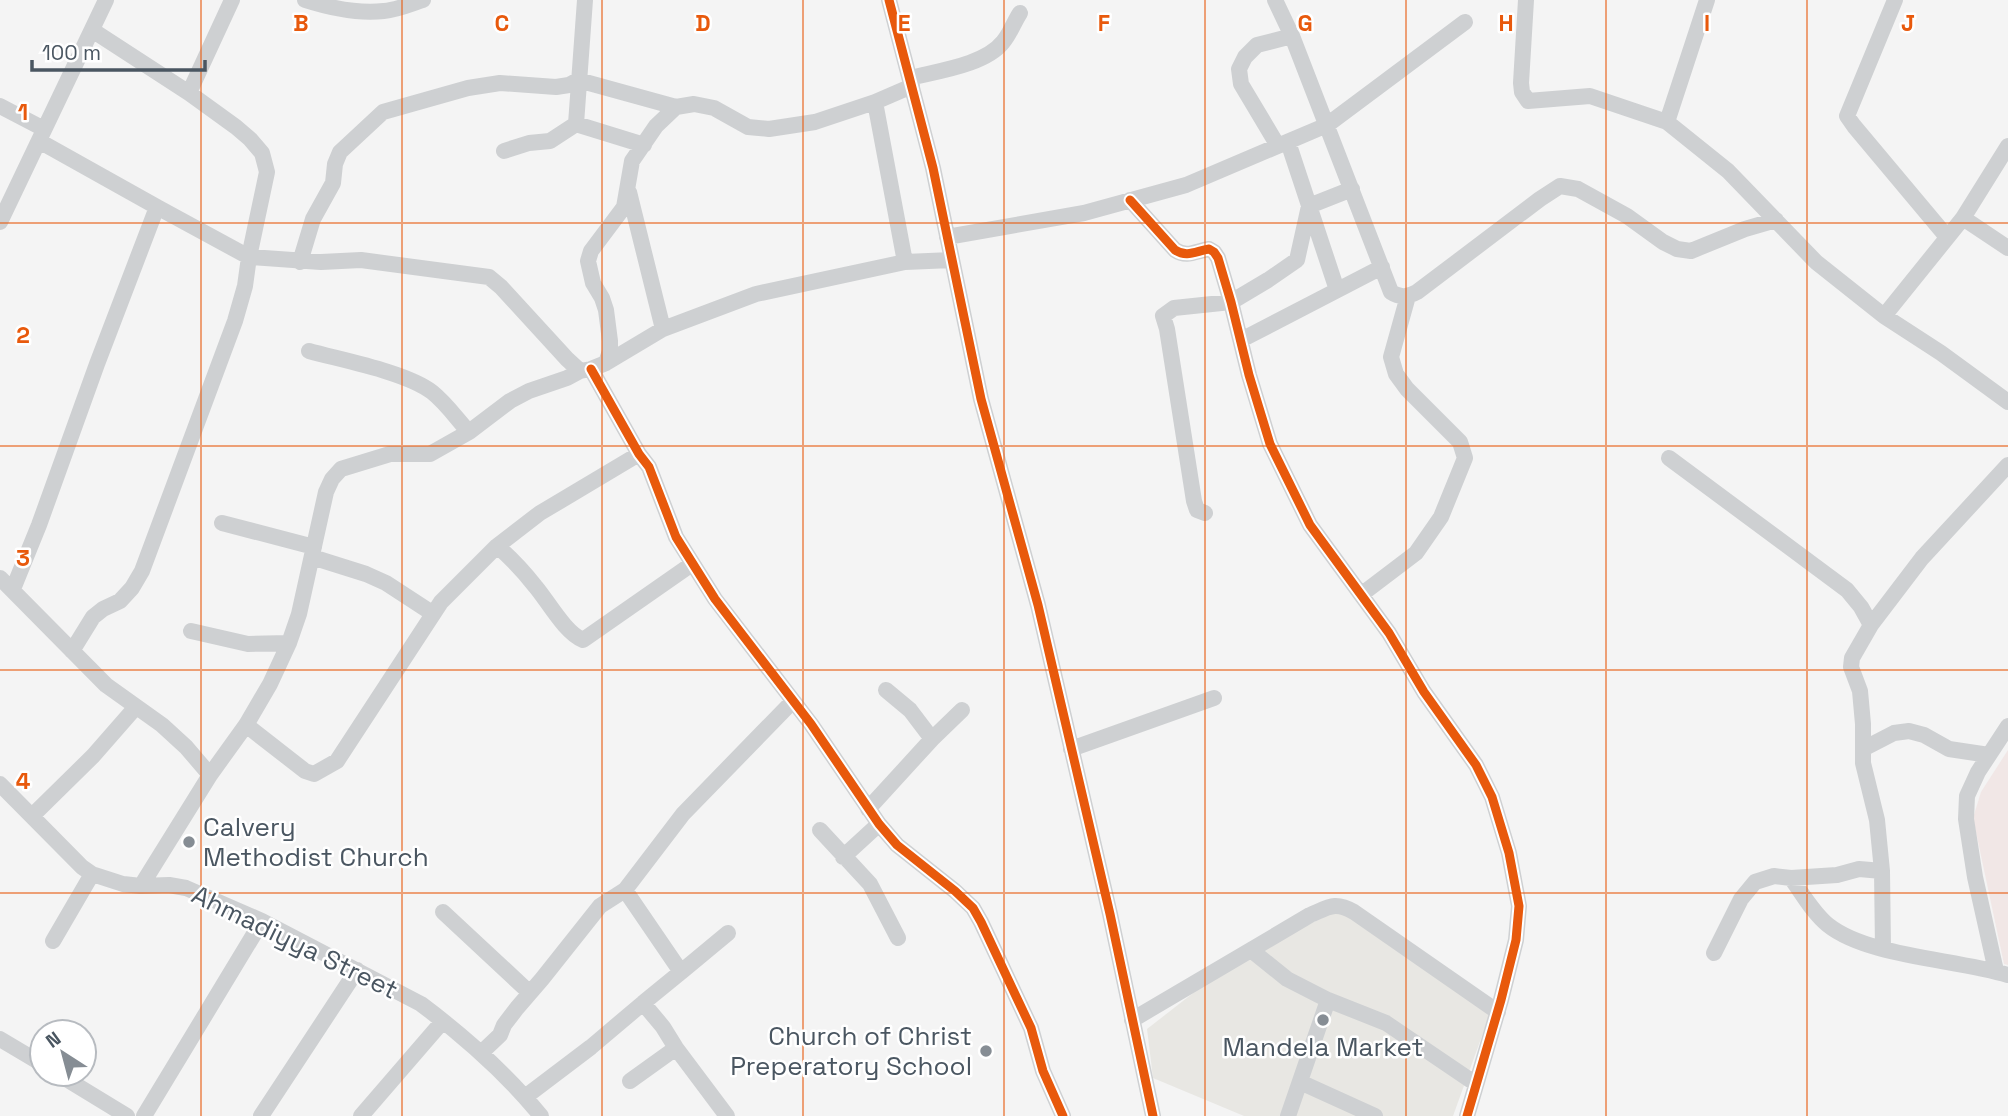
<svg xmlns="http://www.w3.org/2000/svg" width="2008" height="1116" font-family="'Space Grotesk',sans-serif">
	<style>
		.commercial { fill: #e8e7e3 }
		.medical { fill: #f1e7e6 }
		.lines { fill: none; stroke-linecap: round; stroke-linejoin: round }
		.minor { stroke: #ced0d2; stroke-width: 16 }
		.cycleway-casing { stroke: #fff; stroke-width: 13 }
		.cycleway { stroke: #e8590c; stroke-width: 9 }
		.grid { fill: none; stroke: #e8590c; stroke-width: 2; stroke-opacity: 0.55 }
		.poi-dot { fill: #868d94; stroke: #fff; stroke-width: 2.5 }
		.labels { text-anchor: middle; stroke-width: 5; stroke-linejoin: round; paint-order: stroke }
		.poi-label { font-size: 26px; fill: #4a5661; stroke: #fff; text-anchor: start }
		.street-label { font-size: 26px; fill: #4a5661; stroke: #fff }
		.grid-label { font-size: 23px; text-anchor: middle; font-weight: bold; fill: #e8590c; stroke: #fff; stroke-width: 5; stroke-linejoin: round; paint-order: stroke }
	</style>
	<rect width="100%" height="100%" fill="#f4f4f4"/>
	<path class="commercial" d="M 1338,910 L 1491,1011 L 1453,1116 L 1244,1116 L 1153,1078 L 1147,1029 L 1233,962 Z"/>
	<path class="medical" d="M 2008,750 L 2008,965 L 2004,964 L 1973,818 L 1981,792 Z"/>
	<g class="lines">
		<path class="minor" d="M 305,0 C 330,8 358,14 384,11 C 397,10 411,4 423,0
			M 889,0 L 933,168 L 981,399 L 1038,605 L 1110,914 L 1153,1116
			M 1275,0 L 1292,36 L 1391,292 C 1400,298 1408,297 1417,292 L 1540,199 L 1560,186 L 1578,189 L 1627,216 L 1663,242 L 1677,249 L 1691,251 L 1745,229 L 1776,220
			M 1526,0 L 1521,83 L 1522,92 L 1528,101 L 1590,96 L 1667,122 L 1728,171 L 1816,262 L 1884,316 L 1941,353 L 2008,402
			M 1895,0 L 1847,116 L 1854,126 L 1947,237
			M 910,78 C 937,71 985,65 1003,42 C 1010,34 1014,22 1020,13
			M 189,93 L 232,0
			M 875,102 L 905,262
			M 0,106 L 44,129
			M 1667,122 L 1707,0
			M 576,124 L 644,145
			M 1288,142 L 1337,290
			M 1278,146 L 1241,84 L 1239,69 L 1245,57 L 1257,45 L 1292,36
			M 504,151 L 529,143 L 550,141 L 576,124 L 585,0
			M 629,192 L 663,329
			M 1130,200 L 1175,250 C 1187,258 1196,251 1209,249 L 1214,252 L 1218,258 L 1231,302 L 1249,375 L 1270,444 L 1310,525 L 1389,633 L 1424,692 L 1476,765 L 1492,797 L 1509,853 L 1519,906 L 1516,940 L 1501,1000 L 1467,1116
			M 157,207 L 249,257 L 321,262 L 361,260 L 489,277 L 501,287 L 567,359 L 580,371 L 591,369 L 606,363 L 663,329 L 756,294 L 905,262 L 952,260
			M 1963,218 L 2008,248
			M 0,222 L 106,0
			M 947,237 L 1084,213 L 1186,185 L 1327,125 L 1465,22
			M 300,262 L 313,219 L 333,183 L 335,164 L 340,152 L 383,112 L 468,88 L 500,83 L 556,87 L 569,85 L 578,80 L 676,107 L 694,104 L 714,108 L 748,127 L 769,129 L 815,122 L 875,102 L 912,86
			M 1884,316 L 1963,218 L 2008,146
			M 1241,340 L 1382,267
			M 309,351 C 341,360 406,372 432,392 C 446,403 457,419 469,432
			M 606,363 L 610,351 L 610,341 L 606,310 L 602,298 L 593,283 L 588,261 L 591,251 L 624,207 L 632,161 L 656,126 L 676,107
			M 591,369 L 639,454 L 649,467 L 676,537 L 715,599 L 811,724 L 879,824 L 897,845 L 955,891 L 973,908 L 981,922 L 1031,1028 L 1043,1071 L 1063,1116
			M 1669,458 L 1847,590 L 1861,607 L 1871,625
			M 1205,513 L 1197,510 L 1194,501 L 1167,329 L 1163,316 L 1174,308 L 1231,302 L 1268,280 L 1297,260 L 1309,206 L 1352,189
			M 222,523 L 314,547
			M 497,546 C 511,558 524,572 535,586 C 548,601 565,633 583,640 L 692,564
			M 312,557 L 366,574 L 386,583 L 432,613
			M 0,578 L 106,685 L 162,725 L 186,747 L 210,775
			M 13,589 L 39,525 L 97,364 L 157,207 L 39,141
			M 1362,594 L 1416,553 L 1441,517 L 1465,458 L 1460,442 L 1407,389 L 1396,374 L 1391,357 L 1408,296
			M 191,631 L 248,644 L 289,643
			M 72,651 L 93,617 L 103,609 L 120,601 L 132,588 L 142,571 L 235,321 L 245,286 L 249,257 L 267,172 L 262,153 L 250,139 L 236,127 L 189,93 L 92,30
			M 886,690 L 910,710 L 932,739
			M 246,725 L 305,771 L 314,774 L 337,761 L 441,602 L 497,546 L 540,513 L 639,454
			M 1071,749 L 1214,698
			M 1863,749 L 1894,733 L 1909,731 L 1924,735 L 1949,749 L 1989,755
			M 0,784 L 82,867 L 92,874 L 123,884 L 141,886 L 169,885 L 186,888 L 262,921 L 421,1004 C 465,1037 506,1073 541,1116
			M 868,809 L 932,739 L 962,710
			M 32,816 L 93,756 L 135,708
			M 820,830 L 870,884 L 898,938
			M 843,857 L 879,824
			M 1791,878 C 1802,893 1813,913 1828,925 C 1868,957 1957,959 2008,975
			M 141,886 L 210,775 L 246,725 L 270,684 L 289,643 L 299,614 L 326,492 L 332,479 L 341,469 L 390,454 L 430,454 L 469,432 L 510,401 L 529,391 L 567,378 L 580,371
			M 625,890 L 681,972 L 643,1003 L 663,1027 L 676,1048 L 727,1116
			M 443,912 L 530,993
			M 53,941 L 92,874
			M 1883,949 L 1882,871 L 1877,820 L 1863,763 L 1863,724 L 1860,691 L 1851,667 L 1852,658 L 1871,625 L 1922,558 L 2008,465
			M 1251,950 L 1287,979 L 1328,1000 L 1386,1023 L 1476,1084
			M 1714,953 L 1741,899 L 1755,882 L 1774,876 L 1791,878 L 1837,875 L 1859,869 L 1882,871
			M 1996,971 L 1975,877 L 1966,819 L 1967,796 L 1978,772 L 2008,726
			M 681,972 L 728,933
			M 1132,1020 L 1310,915 C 1329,907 1335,901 1354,912 L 1498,1012
			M 0,1039 L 42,1064
			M 481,1053 L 500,1035 L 504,1025 L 517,1008 L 542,979 L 600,906 L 625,890 L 683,814 L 793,701
			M 58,1074 L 127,1116
			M 630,1081 L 676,1048
			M 1300,1082 L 1375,1116
			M 525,1097 L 591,1047 L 643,1003
			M 144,1116 L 262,921
			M 261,1116 L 357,970
			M 361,1116 L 443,1021
			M 1288,1116 L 1328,1000"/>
		<defs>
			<path id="cycleway" d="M 889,0 L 933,168 L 981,399 L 1038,605 L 1110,914 L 1153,1116
				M 1130,200 L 1175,250 C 1187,258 1196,251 1209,249 L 1214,252 L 1218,258 L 1231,302 L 1249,375 L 1270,444 L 1310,525 L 1389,633 L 1424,692 L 1476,765 L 1492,797 L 1509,853 L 1519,906 L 1516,940 L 1501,1000 L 1467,1116
				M 591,369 L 639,454 L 649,467 L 676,537 L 715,599 L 811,724 L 879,824 L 897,845 L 955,891 L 973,908 L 981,922 L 1031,1028 L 1043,1071 L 1063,1116"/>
		</defs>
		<use href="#cycleway" class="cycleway-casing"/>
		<use href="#cycleway" class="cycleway"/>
	</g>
	<path class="grid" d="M 201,0 L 201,1116M 402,0 L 402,1116M 602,0 L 602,1116M 803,0 L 803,1116M 1004,0 L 1004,1116M 1205,0 L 1205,1116M 1406,0 L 1406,1116M 1606,0 L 1606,1116M 1807,0 L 1807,1116M 0,223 L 2008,223M 0,446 L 2008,446M 0,670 L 2008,670M 0,893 L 2008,893"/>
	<g class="poi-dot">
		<circle cx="189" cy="842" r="7"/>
		<circle cx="1323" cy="1020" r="7"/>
		<circle cx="986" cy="1051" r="7"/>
	</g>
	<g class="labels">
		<g class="poi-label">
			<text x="203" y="836">Calvery<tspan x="203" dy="30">Methodist Church</tspan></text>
			<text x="972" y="1045" text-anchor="end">Church of Christ<tspan x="972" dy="30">Preperatory School</tspan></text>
			<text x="1323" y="1056" text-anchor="middle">Mandela Market</text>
		</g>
		<g class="street-label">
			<text transform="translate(295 942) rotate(26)" y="9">Ahmadiyya Street</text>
		</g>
	</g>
	<g class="grid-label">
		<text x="301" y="31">B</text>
		<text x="502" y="31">C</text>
		<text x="703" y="31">D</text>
		<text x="904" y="31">E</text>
		<text x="1104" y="31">F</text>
		<text x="1305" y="31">G</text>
		<text x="1506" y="31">H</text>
		<text x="1707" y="31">I</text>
		<text x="1908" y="31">J</text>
		<text x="23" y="120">1</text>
		<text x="23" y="343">2</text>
		<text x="23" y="566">3</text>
		<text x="23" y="789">4</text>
	</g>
	<g transform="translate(63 1053) rotate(324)"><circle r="33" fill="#ffffff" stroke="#b7bbc0" stroke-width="2"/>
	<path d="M0-5L12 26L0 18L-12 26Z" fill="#868d94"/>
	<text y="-10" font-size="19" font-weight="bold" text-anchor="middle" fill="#4a5661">N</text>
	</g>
	<path d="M32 60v10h173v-10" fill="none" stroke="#4a5661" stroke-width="3.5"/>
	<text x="42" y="60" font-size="21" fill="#4a5661" stroke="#ffffff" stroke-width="5" paint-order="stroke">100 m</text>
</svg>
